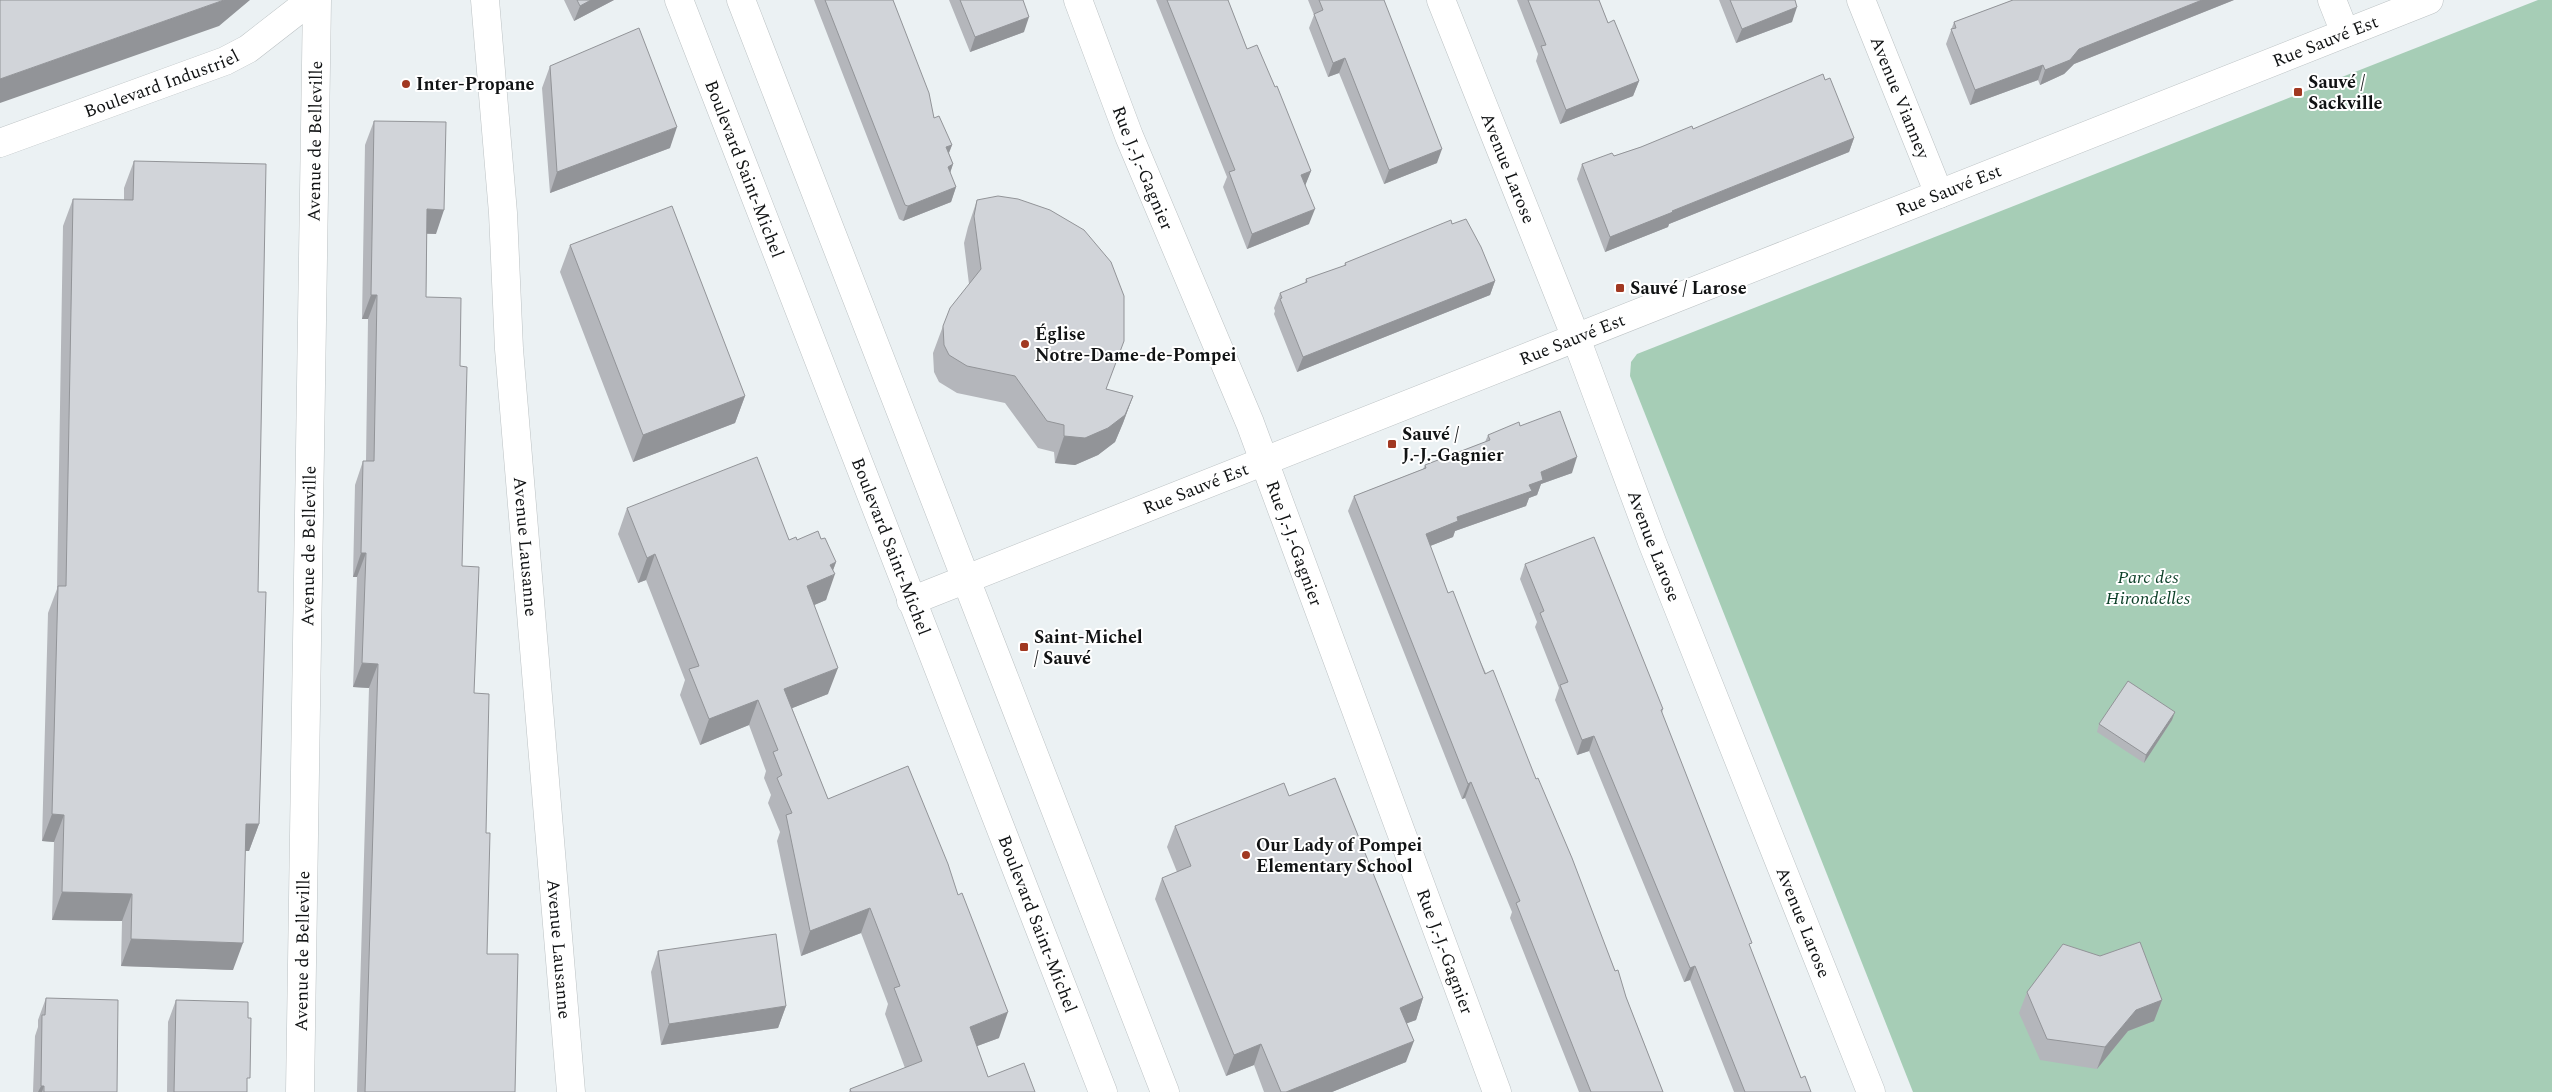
<svg xmlns="http://www.w3.org/2000/svg" width="2552" height="1092" font-family="Spectral,serif">
	<style>
		.green { fill: #a6cdb6 }
		.lines { fill: none; stroke-linecap: round; stroke-linejoin: round }
		.minor-casing { stroke: #bcc2c4; stroke-width: 29 }
		.tertiary-casing { stroke: #bcc2c4; stroke-width: 29 }
		.secondary-casing { stroke: #bcc2c4; stroke-width: 29 }
		.minor { stroke: #fff; stroke-width: 28 }
		.tertiary { stroke: #fff; stroke-width: 28 }
		.secondary { stroke: #fff; stroke-width: 28 }
		.wall { fill: #b4b6bb }
		.shaded-wall { fill: #929498 }
		.building { fill: #d1d4d9; stroke: #929498 }
		.poi-dot { fill: #a13821; stroke: #fff; stroke-width: 2 }
		.labels { text-anchor: middle; stroke-width: 4; stroke-linejoin: round; paint-order: stroke }
		.street-label { font-size: 18px; fill: #111314; stroke: #fff }
		.poi-label { font-size: 18px; font-weight: bold; fill: #111314; stroke: #fff; text-anchor: start }
		.park-label { font-size: 18px; font-style: italic; fill: #0e4129; stroke: #fff }
	</style>
	<rect width="100%" height="100%" fill="#ebf1f3"/>
	<path class="green" d="M 2538,0 L 2552,0 L 2552,1092 L 1913,1092 L 1630,376 L 1631,362 L 1637,354 Z"/>
	<g class="lines">
		<defs>
			<g id="minor">
				<path id="s1" d="M 485,0 L 503,213 L 509,349 L 571,1092"/>
				<path id="s2" d="M 1078,0 L 1129,136 L 1250,423 L 1497,1092"/>
				<path id="s3" d="M 1441,0 L 1576,338 L 1652,542 L 1871,1092"/>
				<path id="s4" d="M 1861,0 L 1939,194"/>
				<path d="M 2332,0 L 2345,33"/>
				<path id="s5" d="M 300,1092 L 317,0"/>
			</g>
			<g id="tertiary">
				<path id="s6" d="M 0,143 L 225,61 L 248,49 L 311,0"/>
			</g>
			<g id="secondary">
				<path id="s7" d="M 679,0 L 1103,1092"/>
				<path d="M 741,0 L 1165,1092"/>
				<path id="s8" d="M 911,601 L 2429,0"/>
			</g>
		</defs>
		<use href="#minor" class="minor-casing"/>
		<use href="#tertiary" class="tertiary-casing"/>
		<use href="#secondary" class="secondary-casing"/>
		<use href="#minor" class="minor"/>
		<use href="#tertiary" class="tertiary"/>
		<use href="#secondary" class="secondary"/>
	</g>
	<path class="wall" d="M 564,0 L 614,0 L 574,21 Z
		M 814,0 L 893,0 L 934,118 L 952,145 L 949,153 L 953,164 L 950,173 L 956,187 L 951,202 L 903,221 L 899,219 Z
		M 949,0 L 1023,0 L 1024,32 L 970,52 Z
		M 1156,0 L 1228,0 L 1247,49 L 1275,87 L 1311,171 L 1305,185 L 1309,224 L 1247,249 L 1223,187 L 1227,177 Z
		M 1308,0 L 1384,0 L 1437,163 L 1384,184 L 1339,73 L 1328,77 L 1309,28 L 1314,15 Z
		M 1517,0 L 1599,0 L 1608,23 L 1639,81 L 1633,96 L 1560,124 L 1536,61 L 1538,54 Z
		M 1719,0 L 1795,0 L 1792,22 L 1736,43 Z
		M 2013,0 L 2234,0 L 2074,64 L 2064,74 L 2040,85 L 2038,80 L 1970,105 L 1946,44 L 1954,22 Z
		M 550,66 L 670,148 L 550,193 L 542,88 Z
		M 1825,80 L 1854,138 L 1849,152 L 1669,224 L 1668,227 L 1605,252 L 1577,179 L 1582,164 L 1614,156 L 1641,147 L 1693,129 Z
		M 374,121 L 436,234 L 427,234 L 426,297 L 460,366 L 462,566 L 474,693 L 486,833 L 487,954 L 515,1092 L 357,1092 L 369,688 L 353,687 L 357,577 L 353,577 L 355,485 L 363,461 L 366,461 L 368,319 L 362,319 L 365,145 Z
		M 134,161 L 258,592 L 259,824 L 249,851 L 245,851 L 233,970 L 121,966 L 122,921 L 52,920 L 54,842 L 42,841 L 48,613 L 57,589 L 63,226 L 73,199 L 124,200 L 124,188 Z
		M 977,200 L 1106,389 L 1133,396 L 1123,423 L 1115,442 L 1098,455 L 1075,465 L 1055,463 L 1054,452 L 1038,448 L 1005,403 L 957,393 L 939,382 L 934,372 L 933,353 L 943,326 L 969,284 L 964,243 L 968,227 Z
		M 1452,224 L 1495,281 L 1490,295 L 1297,372 L 1274,314 L 1275,311 L 1274,308 L 1280,293 L 1305,283 L 1306,279 L 1344,266 L 1345,263 Z
		M 570,245 L 745,396 L 735,423 L 633,462 L 560,272 Z
		M 1520,426 L 1572,473 L 1541,484 L 1537,495 L 1529,498 L 1526,506 L 1455,531 L 1453,537 L 1430,546 L 1448,593 L 1536,779 L 1626,997 L 1663,1092 L 1579,1092 L 1510,918 L 1512,912 L 1465,798 L 1462,799 L 1348,511 L 1354,496 L 1423,469 L 1425,465 L 1485,442 L 1488,435 Z
		M 627,508 L 789,540 L 821,539 L 836,562 L 833,570 L 826,600 L 814,605 L 828,694 L 792,708 L 828,799 L 999,1038 L 977,1046 L 988,1077 L 1035,1092 L 849,1092 L 850,1089 L 905,1068 L 885,1014 L 888,1004 L 861,933 L 801,956 L 777,841 L 780,832 L 768,803 L 771,795 L 764,778 L 766,771 L 749,725 L 700,745 L 680,695 L 685,680 L 646,580 L 638,583 L 618,534 Z
		M 1525,564 L 1663,709 L 1662,713 L 1750,948 L 1801,1078 L 1811,1092 L 1734,1092 L 1690,980 L 1684,982 L 1589,751 L 1577,755 L 1555,700 L 1559,688 L 1535,627 L 1537,622 L 1520,579 Z
		M 2172,720 L 2144,763 L 2097,732 L 2099,724 Z
		M 1289,796 L 1423,998 L 1416,1020 L 1406,1023 L 1406,1062 L 1332,1092 L 1264,1092 L 1254,1065 L 1226,1076 L 1155,899 L 1162,878 L 1177,872 L 1167,847 L 1175,826 Z
		M 658,951 L 786,1006 L 778,1028 L 661,1045 L 651,972 Z
		M 2027,992 L 2162,1000 L 2154,1021 L 2128,1031 L 2097,1069 L 2040,1060 L 2019,1013 Z
		M 46,998 L 117,1092 L 33,1092 L 35,1036 L 38,1027 L 38,1020 Z
		M 176,1000 L 247,1085 L 247,1092 L 167,1092 L 168,1022 Z"/>
	<path class="shaded-wall" d="M 224,0 L 250,0 L 219,26 L 0,103 L 0,79 Z
		M 591,0 L 614,0 L 574,21 L 580,6 Z
		M 2202,0 L 2234,0 L 2074,64 L 2064,74 L 2040,85 L 2045,70 L 2079,49 Z
		M 1797,7 L 1792,22 L 1736,43 L 1742,29 Z
		M 1029,17 L 1024,32 L 970,52 L 975,37 Z
		M 1345,58 L 1339,73 L 1328,77 L 1333,63 Z
		M 2043,65 L 2038,80 L 1970,105 L 1975,90 Z
		M 1639,81 L 1633,96 L 1560,124 L 1566,110 Z
		M 677,127 L 670,148 L 550,193 L 557,172 Z
		M 1854,138 L 1849,152 L 1669,224 L 1668,227 L 1605,252 L 1610,237 L 1672,211 Z
		M 952,145 L 946,160 L 946,147 Z
		M 1442,149 L 1437,163 L 1384,184 L 1389,170 Z
		M 953,164 L 948,179 L 948,167 Z
		M 1311,171 L 1305,186 L 1301,175 Z
		M 956,187 L 951,202 L 903,221 L 908,206 Z
		M 427,209 L 444,210 L 436,234 L 418,233 Z
		M 1315,209 L 1309,224 L 1247,249 L 1252,234 Z
		M 1495,281 L 1490,295 L 1297,372 L 1303,357 Z
		M 371,295 L 377,295 L 368,319 L 362,319 Z
		M 745,396 L 735,423 L 633,462 L 643,435 Z
		M 1133,396 L 1123,423 L 1115,442 L 1098,455 L 1075,465 L 1055,463 L 1064,436 Z
		M 1577,457 L 1572,473 L 1541,484 L 1537,495 L 1529,498 L 1526,506 L 1455,531 L 1453,537 L 1420,550 L 1426,534 L 1541,472 Z
		M 361,553 L 366,553 L 357,577 L 353,577 Z
		M 655,554 L 646,580 L 638,583 L 647,558 Z
		M 836,562 L 831,576 L 835,574 L 826,600 L 798,612 L 807,586 L 830,565 Z
		M 362,663 L 378,664 L 369,688 L 353,687 Z
		M 838,668 L 828,694 L 775,715 L 784,689 Z
		M 758,700 L 749,725 L 700,745 L 709,719 Z
		M 2175,712 L 2172,720 L 2144,763 L 2146,755 Z
		M 1594,736 L 1589,751 L 1577,755 L 1582,740 Z
		M 1471,782 L 1465,798 L 1462,799 L 1468,784 Z
		M 52,814 L 64,815 L 54,842 L 42,841 Z
		M 246,824 L 259,824 L 249,851 L 236,851 Z
		M 62,892 L 132,894 L 122,921 L 52,920 Z
		M 870,908 L 861,933 L 801,956 L 810,931 Z
		M 131,939 L 243,943 L 233,970 L 121,966 Z
		M 1695,966 L 1690,980 L 1684,982 L 1690,968 Z
		M 1423,998 L 1416,1020 L 1392,1029 L 1400,1008 Z
		M 2162,1000 L 2154,1021 L 2128,1031 L 2097,1069 L 2105,1047 L 2136,1010 Z
		M 786,1006 L 778,1028 L 661,1045 L 669,1024 Z
		M 1008,1012 L 999,1038 L 961,1052 L 970,1027 Z
		M 1414,1041 L 1406,1062 L 1332,1092 L 1286,1092 Z
		M 1261,1044 L 1254,1065 L 1226,1076 L 1234,1055 Z
		M 41,1086 L 44,1086 L 42,1092 L 38,1092 Z"/>
	<path class="building" d="M 0,0 L 224,0 L 0,79 Z
		M 577,0 L 591,0 L 580,6 Z
		M 825,0 L 893,0 L 929,93 L 934,118 L 939,116 L 952,145 L 946,147 L 953,164 L 948,167 L 956,187 L 908,206 L 905,205 Z
		M 960,0 L 1023,0 L 1029,17 L 975,37 Z
		M 1167,0 L 1228,0 L 1247,49 L 1257,45 L 1275,87 L 1277,86 L 1311,171 L 1301,175 L 1315,209 L 1252,234 L 1229,172 L 1235,170 Z
		M 1319,0 L 1384,0 L 1442,149 L 1389,170 L 1345,58 L 1333,63 L 1314,14 L 1323,10 Z
		M 1528,0 L 1599,0 L 1608,23 L 1614,20 L 1639,81 L 1566,110 L 1541,46 L 1546,45 Z
		M 1730,0 L 1795,0 L 1797,7 L 1742,29 Z
		M 2013,0 L 2202,0 L 2079,49 L 2070,60 L 2045,70 L 2043,65 L 1975,90 L 1951,29 L 1956,28 L 1954,22 Z
		M 639,28 L 677,127 L 557,172 L 550,66 Z
		M 1823,74 L 1825,80 L 1830,78 L 1854,138 L 1672,211 L 1673,212 L 1610,237 L 1582,164 L 1612,153 L 1614,156 L 1641,147 L 1692,126 L 1693,129 Z
		M 374,121 L 446,122 L 444,210 L 427,209 L 426,297 L 461,298 L 460,366 L 467,367 L 462,566 L 479,567 L 474,693 L 489,694 L 486,833 L 490,833 L 487,954 L 518,954 L 515,1092 L 365,1092 L 378,664 L 362,663 L 366,553 L 361,553 L 363,461 L 374,461 L 377,295 L 371,295 Z
		M 134,161 L 266,164 L 258,592 L 266,592 L 259,824 L 246,824 L 243,943 L 131,939 L 132,894 L 62,892 L 64,815 L 52,814 L 58,586 L 66,586 L 73,199 L 133,200 Z
		M 998,196 L 1018,199 L 1050,210 L 1084,230 L 1111,262 L 1124,296 L 1124,341 L 1106,389 L 1133,396 L 1125,415 L 1108,428 L 1085,438 L 1064,436 L 1064,425 L 1047,421 L 1015,376 L 967,366 L 949,355 L 944,345 L 943,326 L 950,308 L 981,269 L 974,216 L 977,200 Z
		M 672,206 L 745,396 L 643,435 L 570,245 Z
		M 1466,219 L 1481,247 L 1495,281 L 1303,357 L 1280,299 L 1282,298 L 1280,293 L 1307,282 L 1306,279 L 1346,265 L 1345,263 L 1451,220 L 1452,224 Z
		M 1560,411 L 1577,457 L 1541,472 L 1543,480 L 1529,485 L 1532,491 L 1457,517 L 1458,521 L 1426,534 L 1448,593 L 1453,591 L 1485,674 L 1493,670 L 1536,779 L 1538,778 L 1572,858 L 1615,971 L 1618,970 L 1626,997 L 1663,1092 L 1591,1092 L 1516,903 L 1520,901 L 1471,782 L 1468,784 L 1354,496 L 1426,468 L 1425,465 L 1490,440 L 1488,435 L 1519,422 L 1520,426 Z
		M 757,457 L 789,540 L 796,537 L 797,540 L 818,531 L 821,539 L 825,538 L 836,562 L 830,565 L 835,574 L 807,586 L 838,668 L 784,689 L 828,799 L 908,766 L 948,864 L 958,895 L 962,893 L 1008,1012 L 970,1027 L 988,1077 L 1024,1063 L 1035,1092 L 851,1092 L 850,1089 L 922,1061 L 894,988 L 900,986 L 870,908 L 810,931 L 786,815 L 792,813 L 777,778 L 782,775 L 773,752 L 778,750 L 758,700 L 709,719 L 689,669 L 699,666 L 655,554 L 647,558 L 627,508 Z
		M 1594,537 L 1663,709 L 1661,710 L 1752,943 L 1749,944 L 1801,1078 L 1805,1076 L 1811,1092 L 1745,1092 L 1695,966 L 1690,968 L 1594,736 L 1582,740 L 1560,685 L 1568,682 L 1540,613 L 1544,611 L 1525,564 Z
		M 2128,681 L 2175,712 L 2146,755 L 2099,724 Z
		M 1335,778 L 1423,998 L 1400,1008 L 1414,1041 L 1286,1092 L 1281,1092 L 1261,1044 L 1234,1055 L 1162,878 L 1191,866 L 1175,826 L 1284,783 L 1289,796 Z
		M 776,934 L 786,1006 L 669,1024 L 658,951 Z
		M 2140,942 L 2162,1000 L 2136,1010 L 2105,1047 L 2047,1039 L 2027,992 L 2063,944 L 2100,956 Z
		M 46,998 L 118,1000 L 117,1092 L 44,1092 L 44,1086 L 41,1086 L 42,1015 L 45,1015 Z
		M 176,1000 L 248,1002 L 248,1018 L 251,1018 L 250,1078 L 247,1078 L 247,1092 L 174,1092 Z"/>
	<g class="poi-dot">
		<circle cx="406" cy="84" r="5"/>
		<rect x="2293" y="87" width="10" height="10" rx="2.5"/>
		<rect x="1615" y="283" width="10" height="10" rx="2.5"/>
		<circle cx="1025" cy="344" r="5"/>
		<rect x="1387" y="439" width="10" height="10" rx="2.5"/>
		<rect x="1019" y="642" width="10" height="10" rx="2.5"/>
		<circle cx="1246" cy="855" r="5"/>
	</g>
	<g class="labels">
		<g class="street-label">
			<text dy="6" stroke="none"><textPath href="#s8" startOffset="1521">Rue Sauvé Est</textPath></text>
			<text dy="6" stroke="none"><textPath href="#s6" startOffset="172">Boulevard Industriel</textPath></text>
			<text dy="6" stroke="none"><textPath href="#s4" startOffset="105">Avenue Vianney</textPath></text>
			<text dy="6" stroke="none"><textPath href="#s5" startOffset="951">Avenue de Belleville</textPath></text>
			<text dy="6" stroke="none"><textPath href="#s2" startOffset="180">Rue J.-J.-Gagnier</textPath></text>
			<text dy="6" stroke="none"><textPath href="#s7" startOffset="181">Boulevard Saint-Michel</textPath></text>
			<text dy="6" stroke="none"><textPath href="#s3" startOffset="181">Avenue Larose</textPath></text>
			<text dy="6" stroke="none"><textPath href="#s8" startOffset="1116">Rue Sauvé Est</textPath></text>
			<text dy="6" stroke="none"><textPath href="#s8" startOffset="711">Rue Sauvé Est</textPath></text>
			<text dy="6" stroke="none"><textPath href="#s8" startOffset="306">Rue Sauvé Est</textPath></text>
			<text dy="6" stroke="none"><textPath href="#s2" startOffset="585">Rue J.-J.-Gagnier</textPath></text>
			<text dy="6" stroke="none"><textPath href="#s5" startOffset="546">Avenue de Belleville</textPath></text>
			<text dy="6" stroke="none"><textPath href="#s1" startOffset="548">Avenue Lausanne</textPath></text>
			<text dy="6" stroke="none"><textPath href="#s7" startOffset="586">Boulevard Saint-Michel</textPath></text>
			<text dy="6" stroke="none"><textPath href="#s3" startOffset="586">Avenue Larose</textPath></text>
			<text dy="6" stroke="none"><textPath href="#s3" startOffset="991">Avenue Larose</textPath></text>
			<text dy="6" stroke="none"><textPath href="#s7" startOffset="991">Boulevard Saint-Michel</textPath></text>
			<text dy="6" stroke="none"><textPath href="#s1" startOffset="952">Avenue Lausanne</textPath></text>
			<text dy="6" stroke="none"><textPath href="#s5" startOffset="141">Avenue de Belleville</textPath></text>
			<text dy="6" stroke="none"><textPath href="#s2" startOffset="1020">Rue J.-J.-Gagnier</textPath></text>
		</g>
		<g class="poi-label">
			<text x="2308" y="88">Sauvé /<tspan x="2308" dy="21">Sackville</tspan></text>
			<text x="416" y="90">Inter-Propane</text>
			<text x="1630" y="294">Sauvé / Larose</text>
			<text x="1035" y="340">Église<tspan x="1035" dy="21">Notre-Dame-de-Pompei</tspan></text>
			<text x="1402" y="440">Sauvé /<tspan x="1402" dy="21">J.-J.-Gagnier</tspan></text>
			<text x="1034" y="643">Saint-Michel<tspan x="1034" dy="21">/ Sauvé</tspan></text>
			<text x="1256" y="851">Our Lady of Pompei<tspan x="1256" dy="21">Elementary School</tspan></text>
		</g>
		<g class="park-label">
			<text x="2148" y="583">Parc des<tspan x="2148" dy="21">Hirondelles</tspan></text>
		</g>
	</g>
</svg>
